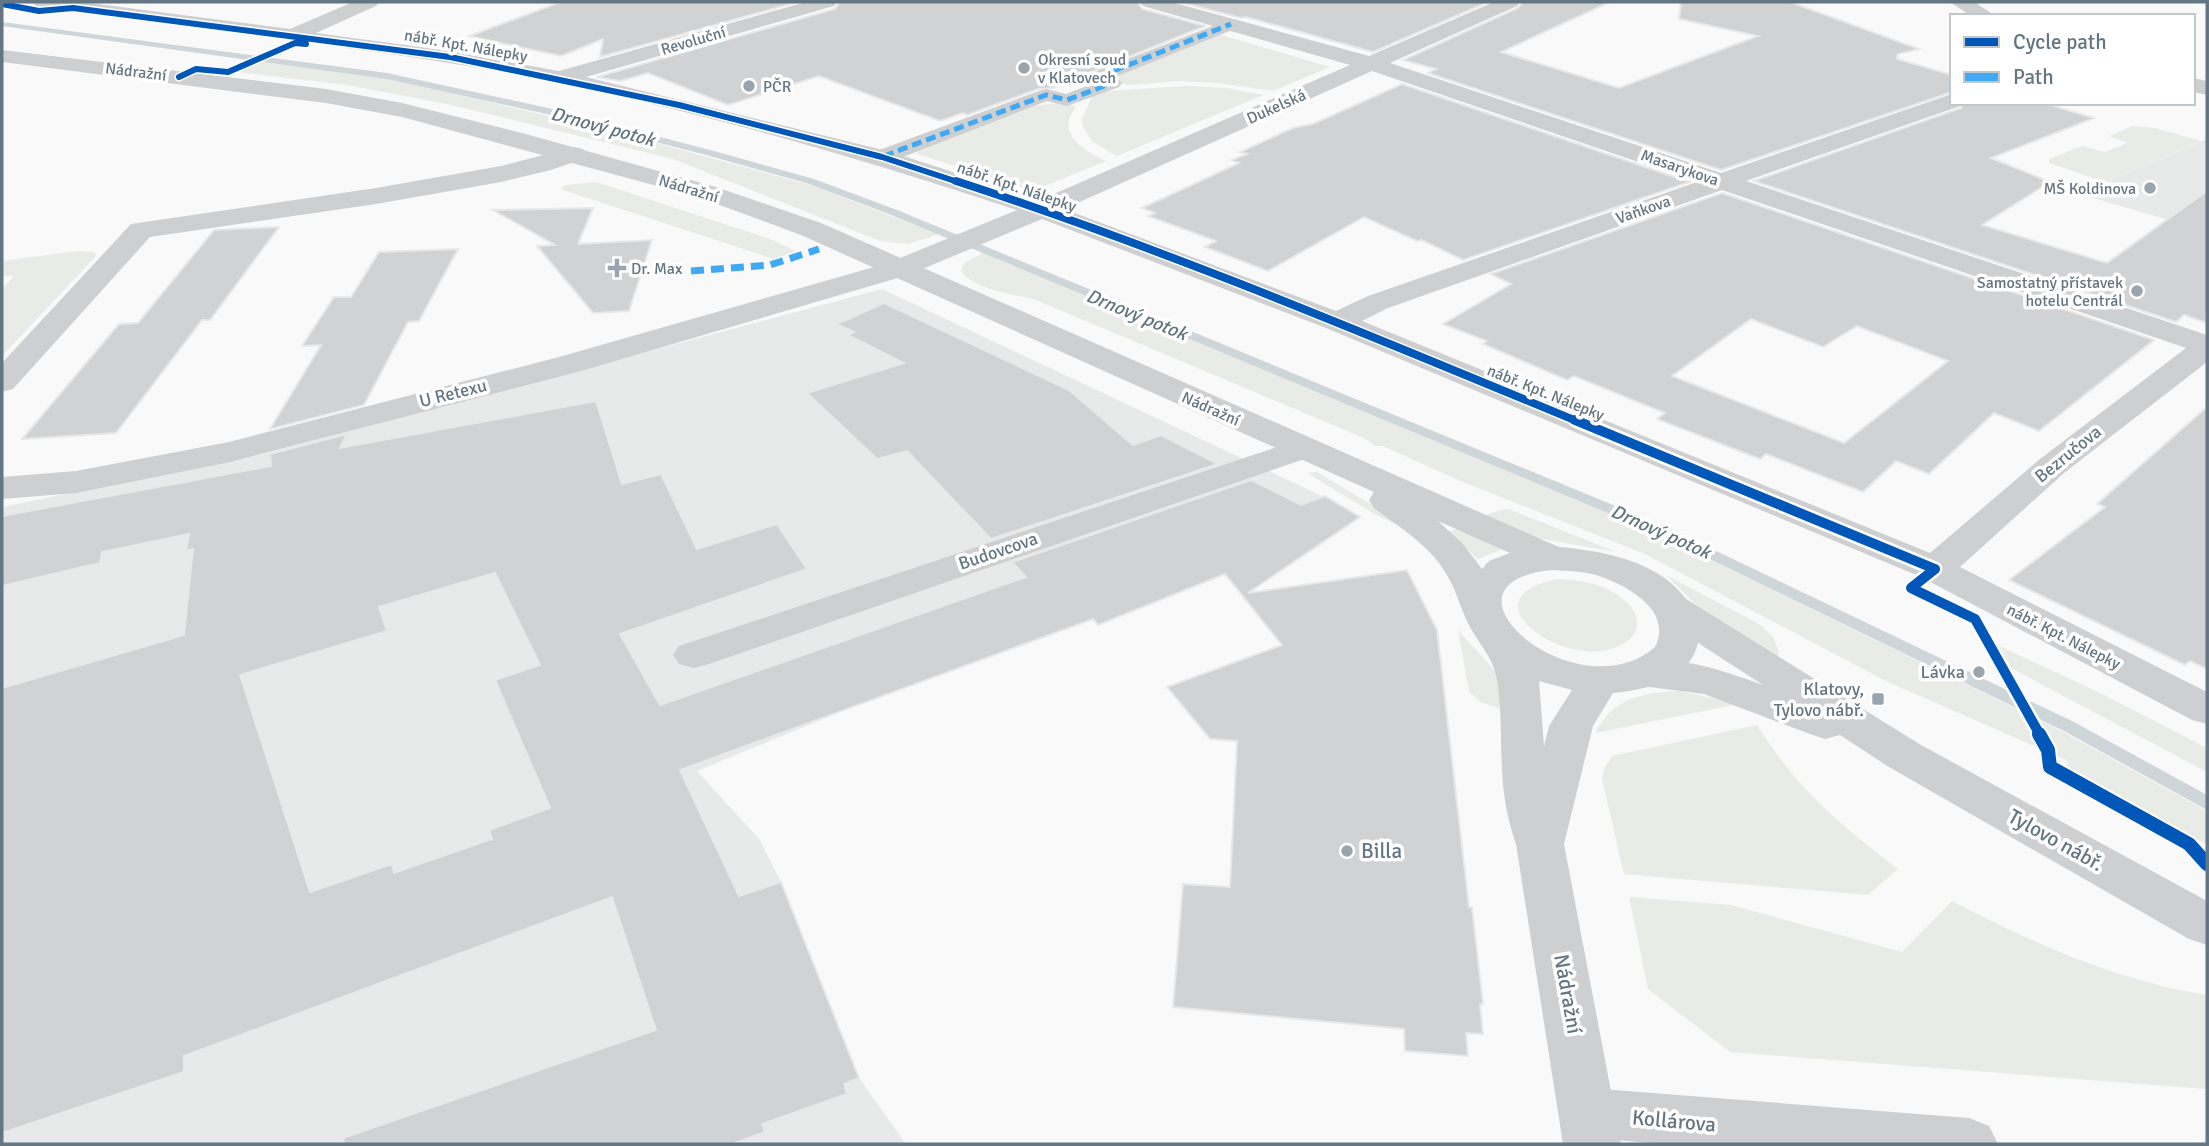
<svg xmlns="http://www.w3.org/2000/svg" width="2209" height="1146" font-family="Signika,sans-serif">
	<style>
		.built { fill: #e8e9e9 }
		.green { fill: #e8ebe6 }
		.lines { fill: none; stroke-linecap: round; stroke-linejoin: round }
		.stream { fill: #ced6d9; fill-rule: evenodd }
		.building { fill: #d0d2d3; stroke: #e8e8e8; stroke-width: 2; fill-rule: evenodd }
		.pedestrian { fill: #cecfd0; fill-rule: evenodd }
		.minor { fill: #cecfd0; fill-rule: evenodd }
		.tertiary { fill: #cecfd0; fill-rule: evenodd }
		.quiet-far1 { stroke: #3fa9f5; stroke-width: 5; stroke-dasharray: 10 5; stroke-linecap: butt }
		.quiet { stroke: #3fa9f5; stroke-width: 7; stroke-dasharray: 13 7; stroke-linecap: butt }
		.cycleway-far3-casing { stroke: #fff; stroke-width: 9 }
		.cycleway-far2-casing { stroke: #fff; stroke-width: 11 }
		.cycleway-far1-casing { stroke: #fff; stroke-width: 15 }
		.cycleway-casing { stroke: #fff; stroke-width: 18 }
		.cycleway-far3 { stroke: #0057b8; stroke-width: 6 }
		.cycleway-far2 { stroke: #0057b8; stroke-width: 8 }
		.cycleway-far1 { stroke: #0057b8; stroke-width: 10 }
		.cycleway { stroke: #0057b8; stroke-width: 14 }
		.poi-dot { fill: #99a4ac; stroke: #fff; stroke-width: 2.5 }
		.labels { text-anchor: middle; stroke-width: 7; stroke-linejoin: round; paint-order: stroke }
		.far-street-label { font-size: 16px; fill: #657683; stroke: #fff }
		.far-poi-label { font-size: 16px; fill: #657683; stroke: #fff; text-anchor: start }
		.street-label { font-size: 18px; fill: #657683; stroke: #fff }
		.poi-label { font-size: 18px; fill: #657683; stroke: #fff; text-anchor: end }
		.water-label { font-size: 19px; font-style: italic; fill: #60757c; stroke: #fff }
		.near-street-label { font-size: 21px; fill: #657683; stroke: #fff }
		.near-poi-label { font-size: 21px; fill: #657683; stroke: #fff; text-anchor: start }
	</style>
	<rect width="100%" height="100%" fill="#f9f9f9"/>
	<path class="built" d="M 2207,139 L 2207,231 L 2079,194 L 2105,182 Z
		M 882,289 L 1341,505 L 697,771 L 759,839 L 781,882 L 859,1078 L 906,1144 L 2,1144 L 2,507 L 259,455 Z"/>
	<path class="green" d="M 1218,34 L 1330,67 L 1273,91 L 1218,83 L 1180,81 L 1132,85 L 1122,84 L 1116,79 L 1116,76 Z
		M 261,62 L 387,78 L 608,130 L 810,185 L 939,234 L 908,244 L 880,241 L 673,159 L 447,104 L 347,85 L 238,72 Z
		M 1187,86 L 1226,88 L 1263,95 L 1117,156 L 1093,142 L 1083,127 L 1082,120 L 1092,96 L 1107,91 Z
		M 1066,102 L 1076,107 C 1055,133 1083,150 1106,161 L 1032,191 L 918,154 L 915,150 L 1034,106 Z
		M 2133,126 L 2155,128 L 2201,141 L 2105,182 L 2049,163 L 2049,159 L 2082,146 L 2104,152 L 2128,143 L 2109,136 Z
		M 596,182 L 770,239 L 796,251 L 774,259 L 560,189 L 566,185 Z
		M 78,251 L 94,252 L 96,256 L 2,356 L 2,289 L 14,276 L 2,276 L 2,261 Z
		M 983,253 L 1608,510 L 2052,726 L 2207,811 L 2207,845 L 2069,771 L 2066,760 L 1886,681 L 1645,554 L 1458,480 L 1383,446 L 1376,446 L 1364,438 L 1036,300 C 1014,294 976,291 961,271 L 964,263 Z
		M 1317,472 L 1392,517 L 1406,529 L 1376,515 L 1307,473 Z
		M 1504,509 L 1511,510 L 1616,552 L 1537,538 L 1483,516 Z
		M 1462,526 L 1502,549 L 1478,559 L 1447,533 Z
		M 1666,575 L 1759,624 L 1773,637 L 1779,652 L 1775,662 L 1708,617 Z
		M 1558,579 C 1577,580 1597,582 1614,593 C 1651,614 1641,646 1601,651 C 1547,657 1470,596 1558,579 Z
		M 1458,630 L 1496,672 L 1504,710 L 1480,702 L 1469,691 Z
		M 1997,645 L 2100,693 L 2207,748 L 2207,772 L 2009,667 Z
		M 1680,691 L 1739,704 L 1595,733 C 1614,697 1642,693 1680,691 Z
		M 1757,725 C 1797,789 1838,823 1898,869 L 1868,895 L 1624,874 L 1602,779 L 1605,767 L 1612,756 Z
		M 1629,897 L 1731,905 L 1902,952 L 1952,901 C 2033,943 2117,981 2207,995 L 2207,1089 L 1730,1052 L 1648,989 Z"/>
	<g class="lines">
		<path class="stream" d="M 2,22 L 387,73 L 548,108 L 714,151 L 814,179 L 897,210 L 1664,526 L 2074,722 L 2207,795 L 2207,810 L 2062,730 L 1654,532 L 889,214 L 806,183 L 706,155 L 547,114 L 387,79 L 2,26 Z"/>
	</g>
	<path class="building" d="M 561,2 L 797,2 L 600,57 L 603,39 L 561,56 L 469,36 Z
		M 840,2 L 1137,2 L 1142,9 L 1205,26 L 1052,88 L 1038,89 L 967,115 L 963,113 L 940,121 L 819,76 L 728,105 L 648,73 L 620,81 L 597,77 L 835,9 Z
		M 1180,2 L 1488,2 L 1373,52 L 1246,17 L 1241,18 Z
		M 1523,2 L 1610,2 L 1501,52 L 1619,88 L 1758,36 L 1679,19 L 1681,2 L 1790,2 L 1919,49 L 1898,54 L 1897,59 L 1952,75 L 1952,92 L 1721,170 L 1428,73 L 1436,69 L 1403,60 L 1518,8 Z
		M 1402,84 L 1689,182 L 1463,260 L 1422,240 L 1417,241 L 1364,217 L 1268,271 L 1205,247 L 1216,241 L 1148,216 L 1155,213 L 1142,208 L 1239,163 L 1232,160 L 1247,154 L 1240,152 L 1293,128 L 1313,124 Z
		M 1964,103 L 2044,103 L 2094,118 L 1991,158 L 2050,182 L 1982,225 L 2107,263 L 2207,191 L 2207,323 L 2184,315 L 2176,322 L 1754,181 L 1961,108 Z
		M 1722,193 L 2154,340 L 2039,431 L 1994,413 L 1929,474 L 1896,461 L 1863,492 L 1766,454 L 1760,459 L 1657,419 L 1665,413 L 1574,376 L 1567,380 L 1483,344 L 1487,341 L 1443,324 L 1511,284 L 1491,274 ZM 1751,319 L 1823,347 L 1857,326 L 1948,361 L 1844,443 L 1672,376 Z
		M 593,208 L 578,244 L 652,240 L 629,311 L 593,313 L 537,246 L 555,245 L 493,210 Z
		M 279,227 L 210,320 L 202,320 L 116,433 L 22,439 L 119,324 L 138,323 L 214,230 Z
		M 458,249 L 419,321 L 408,322 L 364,405 L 270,429 L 321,345 L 302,346 L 334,297 L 351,297 L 379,252 Z
		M 884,303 L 1069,390 L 1133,445 L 1161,435 L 1218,464 L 991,539 L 907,451 L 877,459 L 807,393 L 904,363 L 848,335 L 854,332 L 837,324 Z
		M 596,401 L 622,484 L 661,474 L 697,549 L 777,524 L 807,569 L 620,634 L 660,705 L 1026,577 L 1012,562 L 1251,480 L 1301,505 L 1325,496 L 1360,517 L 1248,593 L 1407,570 L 1437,630 L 1469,907 L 1472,907 L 1483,1004 L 1480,1004 L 1483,1034 L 1466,1033 L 1468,1056 L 1405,1051 L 1404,1029 L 1173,1007 L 1183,884 L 1230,887 L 1237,741 L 1210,739 L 1167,687 L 1282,645 L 1225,574 L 1098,625 L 1093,619 L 680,770 L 739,896 L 781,882 L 859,1078 L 844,1084 L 847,1094 L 762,1124 L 765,1132 L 732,1144 L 344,1144 L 343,1138 L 656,1030 L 612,897 L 184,1056 L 184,1072 L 2,1133 L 2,688 L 184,635 L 193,549 L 186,551 L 189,534 L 102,552 L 100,563 L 2,586 L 2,516 L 271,466 L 270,454 L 347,434 L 340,448 ZM 495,573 L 540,665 L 495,680 L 550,808 L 489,830 L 492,839 L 394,873 L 392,864 L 310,892 L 240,675 L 387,631 L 379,607 Z
		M 2207,407 L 2207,669 L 2190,661 L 2185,665 L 2009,580 L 2105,507 L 2097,504 Z"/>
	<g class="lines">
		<path class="pedestrian" d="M 1231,19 L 1237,20 L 1240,24 L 1237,28 L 1115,77 L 1122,83 L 1119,87 L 1067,106 L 1047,101 L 890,162 L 874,162 L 871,157 L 874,152 L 1039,91 L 1046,89 L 1066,94 L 1097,82 L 1092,76 L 1094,72 Z"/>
		<path class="minor" d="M 30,2 L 82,2 L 290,29 L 353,2 L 379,2 L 376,6 L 316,33 L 450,51 L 559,71 L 806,2 L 837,2 L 834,6 L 586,77 L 891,152 L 1040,200 L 1350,65 L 1143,6 L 1140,2 L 1171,2 L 1369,56 L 1494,2 L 1520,2 L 1517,6 L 1390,63 L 1721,173 L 1952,94 L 1952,103 L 1962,103 L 1960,106 L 1746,181 L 2207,335 L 2207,362 L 2064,473 L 1960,567 L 2207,692 L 2207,724 L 2192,720 L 1921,577 L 1326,328 L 1042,219 L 908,275 L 581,371 L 230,462 L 76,493 L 2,499 L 2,477 L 76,471 L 229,442 L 559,357 L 888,263 L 1017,210 C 832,149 642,94 449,63 C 313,42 176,26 40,8 ZM 1372,71 L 1697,182 L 1368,296 L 1336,311 L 1064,209 ZM 1722,190 L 2186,348 L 2040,459 L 1930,553 L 1362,321 L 1388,308 Z
			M 1950,2 L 1974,2 L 1996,16 L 1971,16 Z
			M 2193,78 L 2207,81 L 2207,95 L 2193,92 Z
			M 574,147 L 583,149 L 586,154 L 583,159 L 551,170 L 501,182 L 376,204 L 150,237 L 13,389 L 2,392 L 2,363 L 131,224 L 376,188 L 501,166 Z
			M 1304,438 L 1316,441 L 1321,448 L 1316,455 L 709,664 L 694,668 L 679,664 L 673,655 L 679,646 Z
			M 1672,596 L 1686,599 L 1921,745 L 2207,901 L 2207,945 L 2189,939 L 1889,767 L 1840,735 L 1825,739 L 1810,734 L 1704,694 L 1626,684 L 1620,674 L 1626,664 C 1671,652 1721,670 1763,685 L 1658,617 L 1652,608 L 1658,599 Z
			M 1589,1088 L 1969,1118 L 1989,1126 L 1998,1144 L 1664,1144 L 1589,1138 L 1569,1131 L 1561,1113 L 1569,1095 Z"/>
		<path class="tertiary" d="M 2,50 L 326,89 L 402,103 L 522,133 L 716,187 L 821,223 L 1559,547 C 1594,550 1634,557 1663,577 C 1698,601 1716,647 1675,675 C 1658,687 1633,691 1613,693 L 1593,726 L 1564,844 L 1621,1144 L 1563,1144 L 1516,844 C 1495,784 1505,745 1498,686 C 1495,658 1481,648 1469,625 C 1460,608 1456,588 1445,572 C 1429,545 1399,527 1374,508 L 1369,500 L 1374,492 L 801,235 L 698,197 L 402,117 L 326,103 L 2,62 ZM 1438,521 L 1510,553 L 1489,561 L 1482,569 L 1462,543 ZM 1552,570 C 1567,571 1582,571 1596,575 C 1625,584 1674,610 1655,647 C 1578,715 1421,583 1552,570 ZM 1539,681 L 1572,690 L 1549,726 L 1544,746 Z"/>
		<path class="quiet-far1" d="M 884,156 L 1046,95 L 1067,100 L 1112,83 L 1101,76 L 1231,24"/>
		<path class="quiet" d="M 691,271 L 770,265 L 819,249"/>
		<defs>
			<path id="cycleway-far3" d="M 2,4 L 39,11 L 73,8 L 450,57 L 679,105 L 882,157 L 961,183
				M 179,77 L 196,69 L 228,72 L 295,43 L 306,44"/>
			<path id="cycleway-far2" d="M 956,181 C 1168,250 1373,337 1579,422"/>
			<path id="cycleway-far1" d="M 1575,420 L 1935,569
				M 1935,569 L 1911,588 L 1975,619 L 2040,735"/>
			<path id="cycleway" d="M 2039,734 L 2048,750 L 2050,767 L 2189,844 L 2207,864"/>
		</defs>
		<use href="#cycleway-far3" class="cycleway-far3-casing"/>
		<use href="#cycleway-far2" class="cycleway-far2-casing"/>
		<use href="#cycleway-far1" class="cycleway-far1-casing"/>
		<use href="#cycleway" class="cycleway-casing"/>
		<use href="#cycleway-far3" class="cycleway-far3"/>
		<use href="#cycleway-far2" class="cycleway-far2"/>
		<use href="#cycleway-far1" class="cycleway-far1"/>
		<use href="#cycleway" class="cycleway"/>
	</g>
	<g class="poi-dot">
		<circle cx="1024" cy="68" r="7"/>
		<circle cx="749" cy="86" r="7"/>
		<circle cx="2150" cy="188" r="7"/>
		<path d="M613.5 257.5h7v7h7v7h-7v7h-7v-7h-7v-7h7z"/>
		<circle cx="2137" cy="291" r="7"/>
		<circle cx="1979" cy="672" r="7"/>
		<rect x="1871" y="692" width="14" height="14" rx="3.5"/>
		<circle cx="1347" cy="851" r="7"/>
	</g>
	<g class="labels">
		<g class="far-street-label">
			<text transform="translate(693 40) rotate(-16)" y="6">Revoluční</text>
			<text transform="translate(466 45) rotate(10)" y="6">nábř. Kpt. Nálepky</text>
			<text transform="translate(136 71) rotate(7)" y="6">Nádražní</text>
			<text transform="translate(1276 106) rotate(-24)" y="6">Dukelská</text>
			<text transform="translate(1680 167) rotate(19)" y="6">Masarykova</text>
			<text transform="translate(1017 186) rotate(19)" y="6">nábř. Kpt. Nálepky</text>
			<text transform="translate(689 188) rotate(17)" y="6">Nádražní</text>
			<text transform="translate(1643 209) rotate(-19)" y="6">Vaňkova</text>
			<text transform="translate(1546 392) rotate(22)" y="6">nábř. Kpt. Nálepky</text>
			<text transform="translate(1211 408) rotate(24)" y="6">Nádražní</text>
			<text transform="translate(2064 636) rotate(27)" y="6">nábř. Kpt. Nálepky</text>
		</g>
		<g class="far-poi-label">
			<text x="1038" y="65">Okresní soud<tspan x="1038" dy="18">v Klatovech</tspan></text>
			<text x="763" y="92">PČR</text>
			<text x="2136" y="194" text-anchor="end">MŠ Koldinova</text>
			<text x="631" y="274">Dr. Max</text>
			<text x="2123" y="288" text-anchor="end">Samostatný přístavek<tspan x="2123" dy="18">hotelu Centrál</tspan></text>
		</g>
		<g class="street-label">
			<text transform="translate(453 393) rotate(-14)" y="6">U Retexu</text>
			<text transform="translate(2068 454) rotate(-39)" y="6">Bezručova</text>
			<text transform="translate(998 551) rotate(-19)" y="6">Budovcova</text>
		</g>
		<g class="poi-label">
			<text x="1965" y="678">Lávka</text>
			<text x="1864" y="695">Klatovy,<tspan x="1864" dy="21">Tylovo nábř.</tspan></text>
		</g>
		<g class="water-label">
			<text transform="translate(603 126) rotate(15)" y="7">Drnový potok</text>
			<text transform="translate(1137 314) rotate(22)" y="7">Drnový potok</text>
			<text transform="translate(1661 531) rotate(24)" y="7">Drnový potok</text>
		</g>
		<g class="near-street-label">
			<text transform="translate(2056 840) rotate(29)" y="7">Tylovo nábř.</text>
			<text transform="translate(1568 994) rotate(80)" y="7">Nádražní</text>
			<text transform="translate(1674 1121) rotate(5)" y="7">Kollárova</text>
		</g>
		<g class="near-poi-label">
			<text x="1361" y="858">Billa</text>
		</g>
	</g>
	<rect width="2209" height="1146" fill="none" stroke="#657683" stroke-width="7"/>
	<rect x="1950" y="14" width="245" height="91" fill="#ffffff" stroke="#c1c8cd" stroke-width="2"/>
	<rect x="1964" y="37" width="35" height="10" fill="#0057b8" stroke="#c1c8cd" stroke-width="2"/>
	<text x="2013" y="49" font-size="21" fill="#657683">Cycle path</text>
	<rect x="1964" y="72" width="35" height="10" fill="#3fa9f5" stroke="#c1c8cd" stroke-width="2"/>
	<text x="2013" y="84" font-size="21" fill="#657683">Path</text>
</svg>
